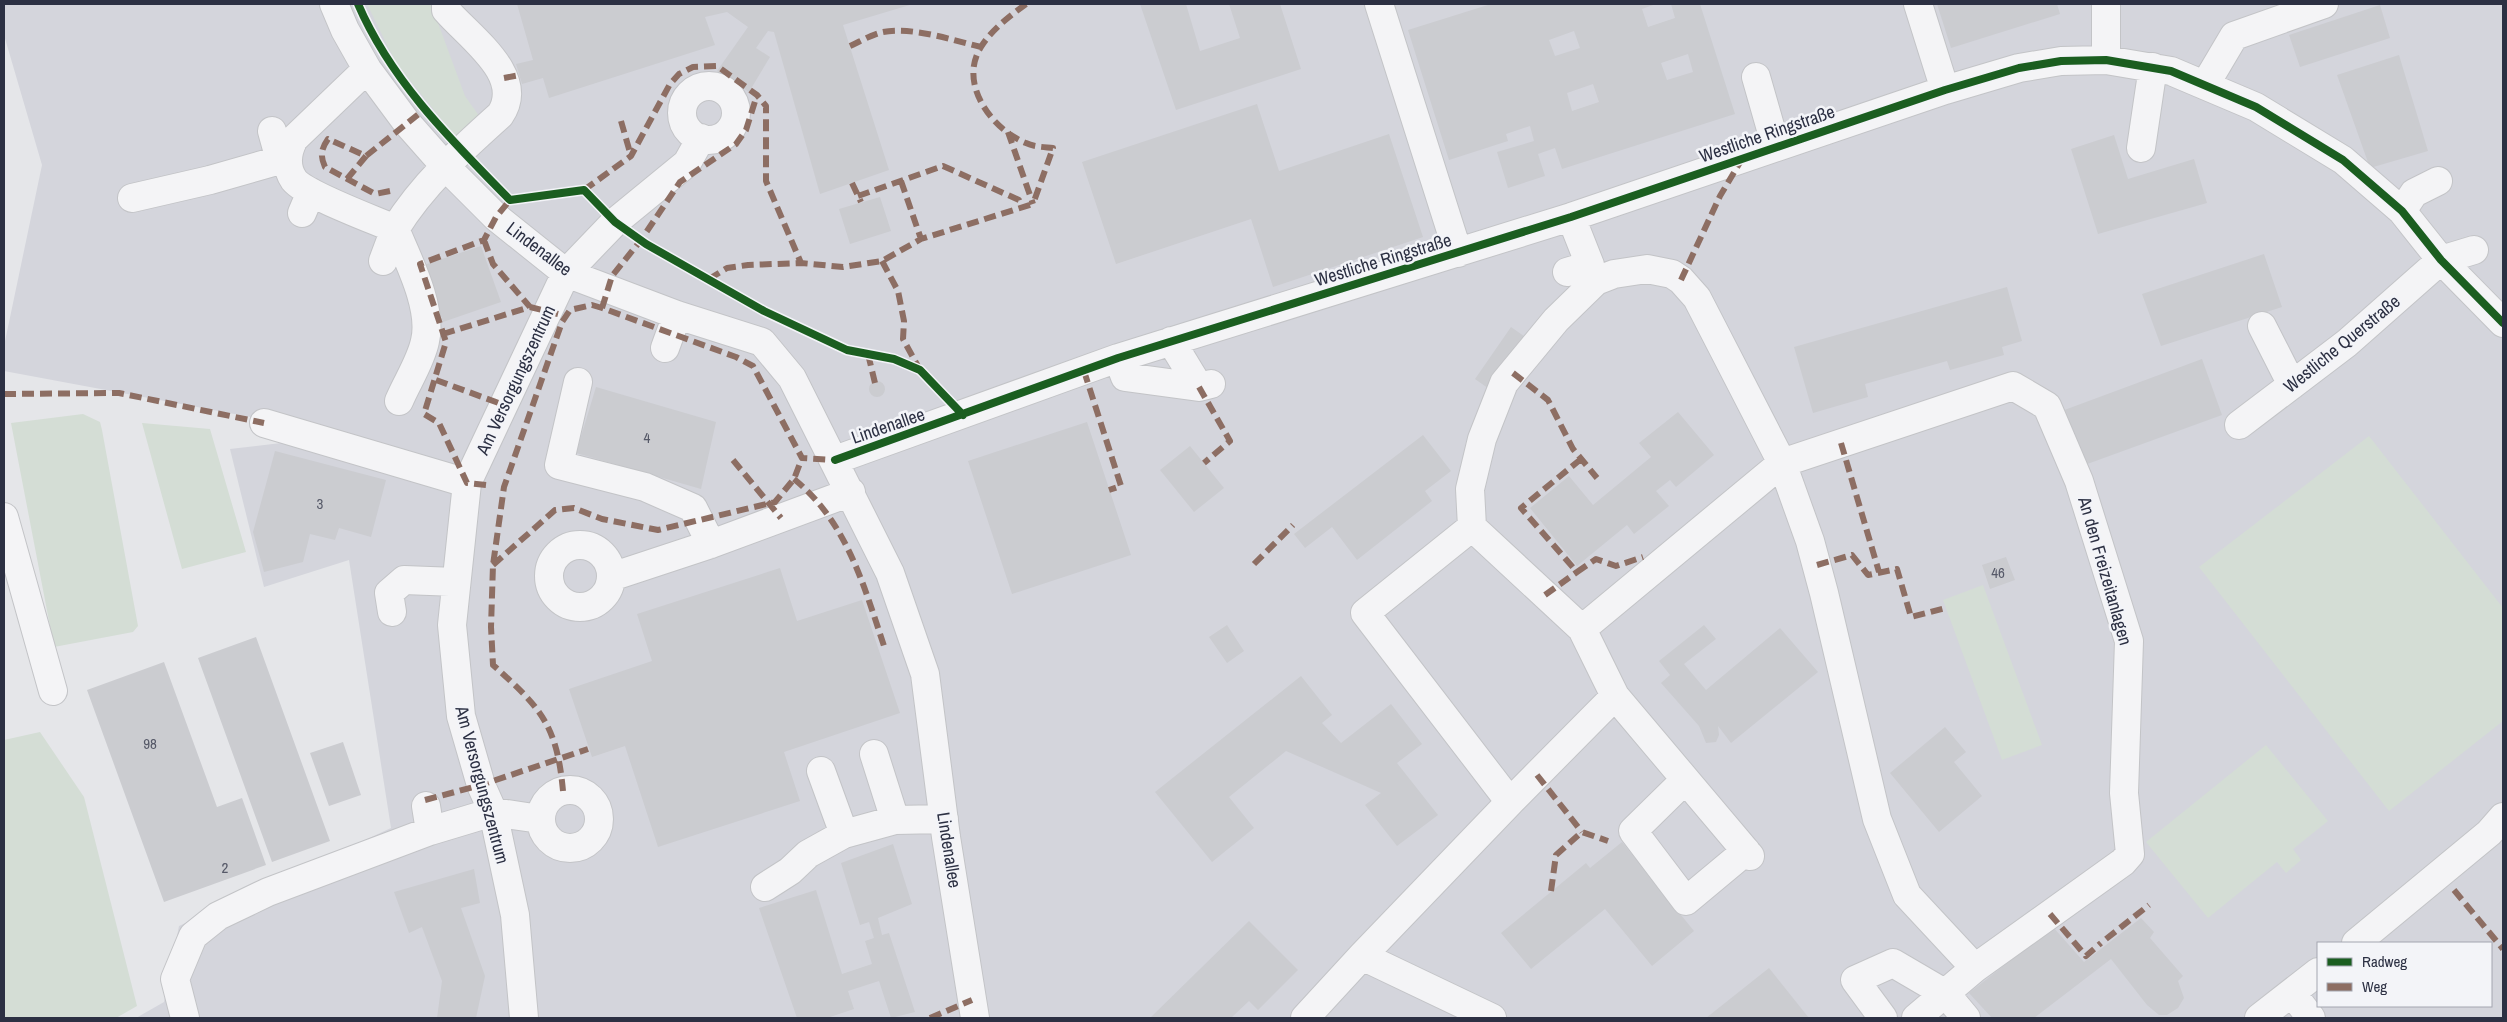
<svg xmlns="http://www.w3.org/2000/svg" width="2507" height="1022" font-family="'Archivo Narrow',sans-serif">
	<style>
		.built { fill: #d4d5dc; fill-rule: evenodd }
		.green { fill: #d4ddd5 }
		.building { fill: #cbccd0; fill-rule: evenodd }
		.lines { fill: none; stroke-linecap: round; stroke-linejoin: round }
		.minor-casing { stroke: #c3c4c7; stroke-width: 30 }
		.minor { stroke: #f4f4f6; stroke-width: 28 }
		.quiet { stroke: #8d6e63; stroke-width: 6; stroke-dasharray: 12 6; stroke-linecap: butt }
		.cycleway-casing { stroke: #f3f4f8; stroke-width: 11 }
		.cycleway { stroke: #1b5e20; stroke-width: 8 }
		.labels { text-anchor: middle; stroke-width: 5; stroke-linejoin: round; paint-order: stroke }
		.number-label { font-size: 15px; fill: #565968 }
		.street-label { font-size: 18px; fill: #2c3043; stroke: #f3f4f8 }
	</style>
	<rect width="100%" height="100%" fill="#e5e6e9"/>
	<path class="built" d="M 4,4 L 2503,4 L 2503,1018 L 136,1018 L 164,1002 L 179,926 L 391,828 L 349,560 L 264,587 L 230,449 L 348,435 L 4,371 L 4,346 L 42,165 L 4,35 ZM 2318,943 L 2491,943 L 2491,1006 L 2318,1006 Z"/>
	<path class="green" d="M 367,4 L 431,4 L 465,96 L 482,120 L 458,140 L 396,63 Z
		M 83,414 L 100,422 L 102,430 L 138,626 L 133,632 L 54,647 L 11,423 Z
		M 142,423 L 210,429 L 246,552 L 182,569 Z
		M 2369,436 L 2503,608 L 2503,721 L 2389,811 L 2199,567 Z
		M 1983,585 L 2042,745 L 2002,760 L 1943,600 Z
		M 40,732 L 84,797 L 137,1006 L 116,1018 L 4,1018 L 4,740 Z
		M 2266,745 L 2328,821 L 2293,849 L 2301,860 L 2286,873 L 2277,862 L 2208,918 L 2146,842 Z"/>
	<path class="building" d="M 517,4 L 913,4 L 843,25 L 889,170 L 820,194 L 774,32 L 768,31 L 756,48 L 770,57 L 749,92 L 717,71 L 748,27 L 727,12 L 705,17 L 715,45 L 549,98 L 543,78 L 522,84 L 516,64 L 533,60 Z
		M 1140,4 L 1186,4 L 1200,51 L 1240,38 L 1229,4 L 1280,4 L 1301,69 L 1176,110 Z
		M 1491,4 L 1656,4 L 1642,9 L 1648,27 L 1675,18 L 1671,4 L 1700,4 L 1735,114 L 1562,169 L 1555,148 L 1538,154 L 1545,176 L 1508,188 L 1497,152 L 1534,141 L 1530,126 L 1506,134 L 1508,141 L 1449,160 L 1408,30 ZM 1574,31 L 1580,48 L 1555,56 L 1549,40 ZM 1688,54 L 1693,72 L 1667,80 L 1661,63 ZM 1593,84 L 1599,102 L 1572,111 L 1567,93 Z
		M 1937,4 L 2057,4 L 2060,14 L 1951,48 Z
		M 2380,5 L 2390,38 L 2300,67 L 2289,35 Z
		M 2399,55 L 2428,151 L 2370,168 L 2337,75 Z
		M 1257,104 L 1279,171 L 1389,134 L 1423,237 L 1273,287 L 1251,219 L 1116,264 L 1082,162 Z
		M 2114,135 L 2128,179 L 2194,159 L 2207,203 L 2098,234 L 2071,149 Z
		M 880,197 L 891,231 L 850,244 L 839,209 Z
		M 481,246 L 501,302 L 443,322 L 424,265 Z
		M 2264,254 L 2282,307 L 2161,346 L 2142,294 Z
		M 2007,287 L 2022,341 L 2002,347 L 2004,355 L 1950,370 L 1947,361 L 1865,384 L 1868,397 L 1813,413 L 1794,347 Z
		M 1511,327 L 1528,339 L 1492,391 L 1475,379 Z
		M 2202,359 L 2222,415 L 2079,467 L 2059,412 Z
		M869 389a8 8 0 1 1 16 0a8 8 0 1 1-16 0Z
		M 596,387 L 716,422 L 701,489 L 576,453 Z
		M 1678,412 L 1714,455 L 1676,487 L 1670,480 L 1656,491 L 1669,506 L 1634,534 L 1627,525 L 1577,566 L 1530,508 L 1569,476 L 1593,505 L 1651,457 L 1639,443 Z
		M 1087,422 L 1131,555 L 1012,594 L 968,461 Z
		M 1423,435 L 1451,471 L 1425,491 L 1432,501 L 1357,560 L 1332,527 L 1305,548 L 1294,534 Z
		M 1190,446 L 1224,488 L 1194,512 L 1160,470 Z
		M 275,451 L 386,480 L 371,537 L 339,528 L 335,540 L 310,534 L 303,562 L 264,572 L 253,532 Z
		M 2006,557 L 2015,580 L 1990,589 L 1982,565 Z
		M 780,568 L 797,621 L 862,600 L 900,713 L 784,752 L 800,801 L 658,847 L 625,746 L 592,757 L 569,689 L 652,661 L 637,614 Z
		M 1227,625 L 1244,651 L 1227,663 L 1209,637 Z
		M 1704,625 L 1716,639 L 1684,664 L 1706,690 L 1780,628 L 1818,672 L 1731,743 L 1718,726 L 1719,735 L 1716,742 L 1706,743 L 1699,726 L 1661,683 L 1670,675 L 1659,661 Z
		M 256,637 L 330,841 L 272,862 L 198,658 Z
		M 164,662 L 217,807 L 242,798 L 266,865 L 164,902 L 87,690 Z
		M 1301,676 L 1332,715 L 1322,723 L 1341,743 L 1391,704 L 1422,744 L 1397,763 L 1438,815 L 1397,846 L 1365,805 L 1381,793 L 1286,751 L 1229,797 L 1254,828 L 1212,862 L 1155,792 Z
		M 1945,727 L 1966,752 L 1954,762 L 1982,796 L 1939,832 L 1890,773 Z
		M 343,742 L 361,795 L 329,806 L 310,753 Z
		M 1622,842 L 1694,931 L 1652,966 L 1605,909 L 1531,969 L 1501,933 L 1586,863 L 1590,868 Z
		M 893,844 L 912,904 L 878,918 L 882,935 L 889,933 L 915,1012 L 891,1018 L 879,981 L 848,991 L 854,1009 L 827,1018 L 797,1018 L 759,908 L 816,890 L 842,974 L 872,964 L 865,941 L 874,938 L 869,922 L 860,925 L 841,863 Z
		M 474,869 L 480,903 L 461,908 L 485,976 L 476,1018 L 437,1018 L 442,981 L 422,927 L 409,933 L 394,892 Z
		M 2141,918 L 2154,932 L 2150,938 L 2183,976 L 2178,981 L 2184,998 L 2178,1008 L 2167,1015 L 2159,1015 L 2147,1005 L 2111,959 L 2034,1018 L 1992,1018 L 1969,993 L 2053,927 L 2084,962 Z
		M 1249,921 L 1298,970 L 1258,1010 L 1249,1001 L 1231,1018 L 1150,1018 Z
		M 1769,968 L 1809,1018 L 1706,1018 Z"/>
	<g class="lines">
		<defs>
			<path id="minor" d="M 334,4 L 345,30 L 367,69 L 407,123 L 445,166 L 496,217 L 566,273 L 677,315 L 762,342 L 792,378 L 890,573 L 925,674 L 946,837 L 975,1018
				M 1379,4 L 1458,253
				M 1918,4 L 1945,90
				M 2106,4 L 2106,60
				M 367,69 L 294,139 C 287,152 285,167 294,180 C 306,195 375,220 395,229 C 423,184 461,150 500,115 C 527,76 469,37 446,10 L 446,4
				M 1756,77 L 1776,147
				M 2205,85 L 2234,36 L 2324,4
				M682 113a27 27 0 1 1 54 0a27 27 0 1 1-54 0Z
				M 2141,148 L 2153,67
				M 132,198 L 210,180 L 280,160 L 272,131
				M 2402,211 L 2414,193 L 2438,181
				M 302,213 L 311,192
				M 395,229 C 408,260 433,308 425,341 C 421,361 407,382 399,401
				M 383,261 L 395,229
				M 1567,272 L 1590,265 L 1571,217
				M 2262,326 L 2292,385
				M 1171,341 L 1199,387
				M 665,348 L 677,315
				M 1118,358 L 1125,377 L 1199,387 L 1211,384
				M 578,382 L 559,465 L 645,487 L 693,508 L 711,544
				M 264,423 L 467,483
				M 2239,425 L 2347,343 L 2441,260 L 2474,250
				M 835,460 L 1118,358 L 1571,217 L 1945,90 L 2019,68 L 2061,61 L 2106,60 L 2171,71 L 2256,107 L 2343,160 L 2402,211 L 2441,260 L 2503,323
				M 4,517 L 53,691
				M 1472,527 L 1582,629 L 1615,696 L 1750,856
				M549 576a31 31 0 1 1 62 0a31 31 0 1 1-62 0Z
				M 611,577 L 711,544 L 851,492
				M 392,612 L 389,593 L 404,580 L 456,582
				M 1582,629 L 1782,463 L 2013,386 L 2047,406 L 2079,481 L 2129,641 L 2124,793 L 2130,854 L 2123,862 L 1975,968 L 1916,1018
				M 1615,696 L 1510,802 L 1365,613 L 1472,527 L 1470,489 L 1482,439 L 1504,383 L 1556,320 L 1596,281 L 1614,274 L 1647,269 L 1672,274 L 1681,280 L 1697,298 L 1782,463 L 1810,541 L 1824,593 L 1877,819 L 1907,895 L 1975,968
				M 874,754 L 895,820
				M 821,771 L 844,834
				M 1685,780 L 1633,831 L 1686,901 L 1746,851
				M541 819a29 29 0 1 1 58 0a29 29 0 1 1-58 0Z
				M 426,806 L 430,831
				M 765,887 L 790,871 L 808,854 L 844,834 L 895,820 L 944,819
				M 2356,943 L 2489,833 L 2503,817
				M 2292,993 L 2311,1018
				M 185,1018 L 175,979 L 193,936 L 218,916 L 268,892 L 430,831 L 493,812 L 540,819
				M 524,1018 L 515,915 L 493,812 L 481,785 L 461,716 L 452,625 L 467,483 L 566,273 L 615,222 L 687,163 L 701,138
				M 1305,1018 L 1362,956
				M 1492,1018 L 1362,956 L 1510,802
				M 1883,1018 L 1855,980 L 1893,963 L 1946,994 L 1966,1018
				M 2259,1018 L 2318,972"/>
		</defs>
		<use href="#minor" class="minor-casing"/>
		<use href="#minor" class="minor"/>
		<path class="quiet" d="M 1026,4 C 1010,16 992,29 981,47 C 958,83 991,129 1026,143 C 1034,147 1044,147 1053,148 L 1033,204
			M 850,46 C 859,42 869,36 879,33 C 908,25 952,40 981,47
			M 504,78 L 520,75
			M 621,121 L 631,156
			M 1008,132 L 1033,204
			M 347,179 L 366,156
			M 901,181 L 921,239
			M 852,183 L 861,202
			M 584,190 L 631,156 L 670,84 L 679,74 L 693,67 L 717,66 L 757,95 L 766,106 L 766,181 L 801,263
			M 390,191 L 375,194 L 325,167 C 320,156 321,149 328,139 L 366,156 L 425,109
			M 858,196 L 943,166 L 1019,200 L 1022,208
			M 484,240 L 493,264 L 530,307
			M 882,261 L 898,291 L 904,321 L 903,339 L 920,370
			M 709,279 L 727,268 L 748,265 L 801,263 L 843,267 L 882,261 L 921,239 L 1033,204
			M 1681,280 L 1720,196 L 1742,159
			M 602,308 L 612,276 L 641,240 L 680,182 L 736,144 L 746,130 L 757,95
			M 443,334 L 530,307 L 566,316
			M 868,354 L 875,383
			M 1084,371 L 1121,486 L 1109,490
			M 1513,373 L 1548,400 L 1573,449 L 1597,478
			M 436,380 L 504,405
			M 1199,387 L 1230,441 L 1204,463
			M 4,394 L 119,393 L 264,423
			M 1841,443 L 1879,572
			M 1581,459 L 1521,508 L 1577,572 L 1596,559 L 1616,566 L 1643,557
			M 733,460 L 781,518
			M 794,479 C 847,522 864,586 885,649
			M 486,485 L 467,483 L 439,423 L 424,414 L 446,342 L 420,264 L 484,240 L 496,217 L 510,200
			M 1254,564 L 1293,525
			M 493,565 L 555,510 L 574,508 L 602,519 L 658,530 L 775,502 L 794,479 L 802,458
			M 1817,565 L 1852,555 L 1868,575 L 1897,569 L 1911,617 L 1946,608
			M 1545,595 L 1577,572
			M 1537,775 L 1582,832
			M 563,791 C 557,725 541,708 493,665 L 491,627 L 493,565 L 504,487 L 562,322 L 570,310 L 592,305 L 602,308 L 736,357 L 753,366 L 802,458 L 835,460
			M 425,800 L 481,785 L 588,749
			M 2454,890 L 2503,949
			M 1551,891 L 1556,855 L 1582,832 L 1608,841
			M 2050,914 L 2086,956 L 2101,943
			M 2106,939 L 2149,905
			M 930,1018 L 972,1000"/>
		<defs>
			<path id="cycleway" d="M 358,4 C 391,81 452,141 510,200 L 584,190 L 615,222 L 646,244 L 764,311 L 847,350 L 894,359 L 920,370 L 963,415
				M 835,460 L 1118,358 L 1571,217 L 1945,90 L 2019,68 L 2061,61 L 2106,60 L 2171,71 L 2256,107 L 2343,160 L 2402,211 L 2441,260 L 2503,323"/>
		</defs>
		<use href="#cycleway" class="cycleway-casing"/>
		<use href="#cycleway" class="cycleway"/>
	</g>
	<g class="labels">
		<g class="number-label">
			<text x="647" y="443">4</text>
			<text x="320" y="509">3</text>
			<text x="1998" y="578">46</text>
			<text x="150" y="749">98</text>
			<text x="225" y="873">2</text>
		</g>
		<g class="street-label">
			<text transform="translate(1767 134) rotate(-19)" y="6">Westliche Ringstraße</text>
			<text transform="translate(539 249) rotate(37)" y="6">Lindenallee</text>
			<text transform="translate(1383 260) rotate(-17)" y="6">Westliche Ringstraße</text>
			<text transform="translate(2342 344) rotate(-39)" y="6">Westliche Querstraße</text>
			<text transform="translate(516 380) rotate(-65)" y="6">Am Versorgungszentrum</text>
			<text transform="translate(888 426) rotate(-19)" y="6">Lindenallee</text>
			<text transform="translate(2105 571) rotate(74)" y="6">An den Freizeitanlagen</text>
			<text transform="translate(482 785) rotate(75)" y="6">Am Versorgungszentrum</text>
			<text transform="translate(949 850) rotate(81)" y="6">Lindenallee</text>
		</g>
	</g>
	<rect width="2507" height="1022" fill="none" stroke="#2c3043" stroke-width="10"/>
	<rect x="2317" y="942" width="175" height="65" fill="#f3f4f8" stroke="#a3a6b0"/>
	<rect x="2327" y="958" width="25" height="8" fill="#1b5e20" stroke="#a3a6b0"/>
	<text x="2362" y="967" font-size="15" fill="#2c3043">Radweg</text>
	<rect x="2327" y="983" width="25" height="8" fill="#8d6e63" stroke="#a3a6b0"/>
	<text x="2362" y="992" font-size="15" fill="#2c3043">Weg</text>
</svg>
